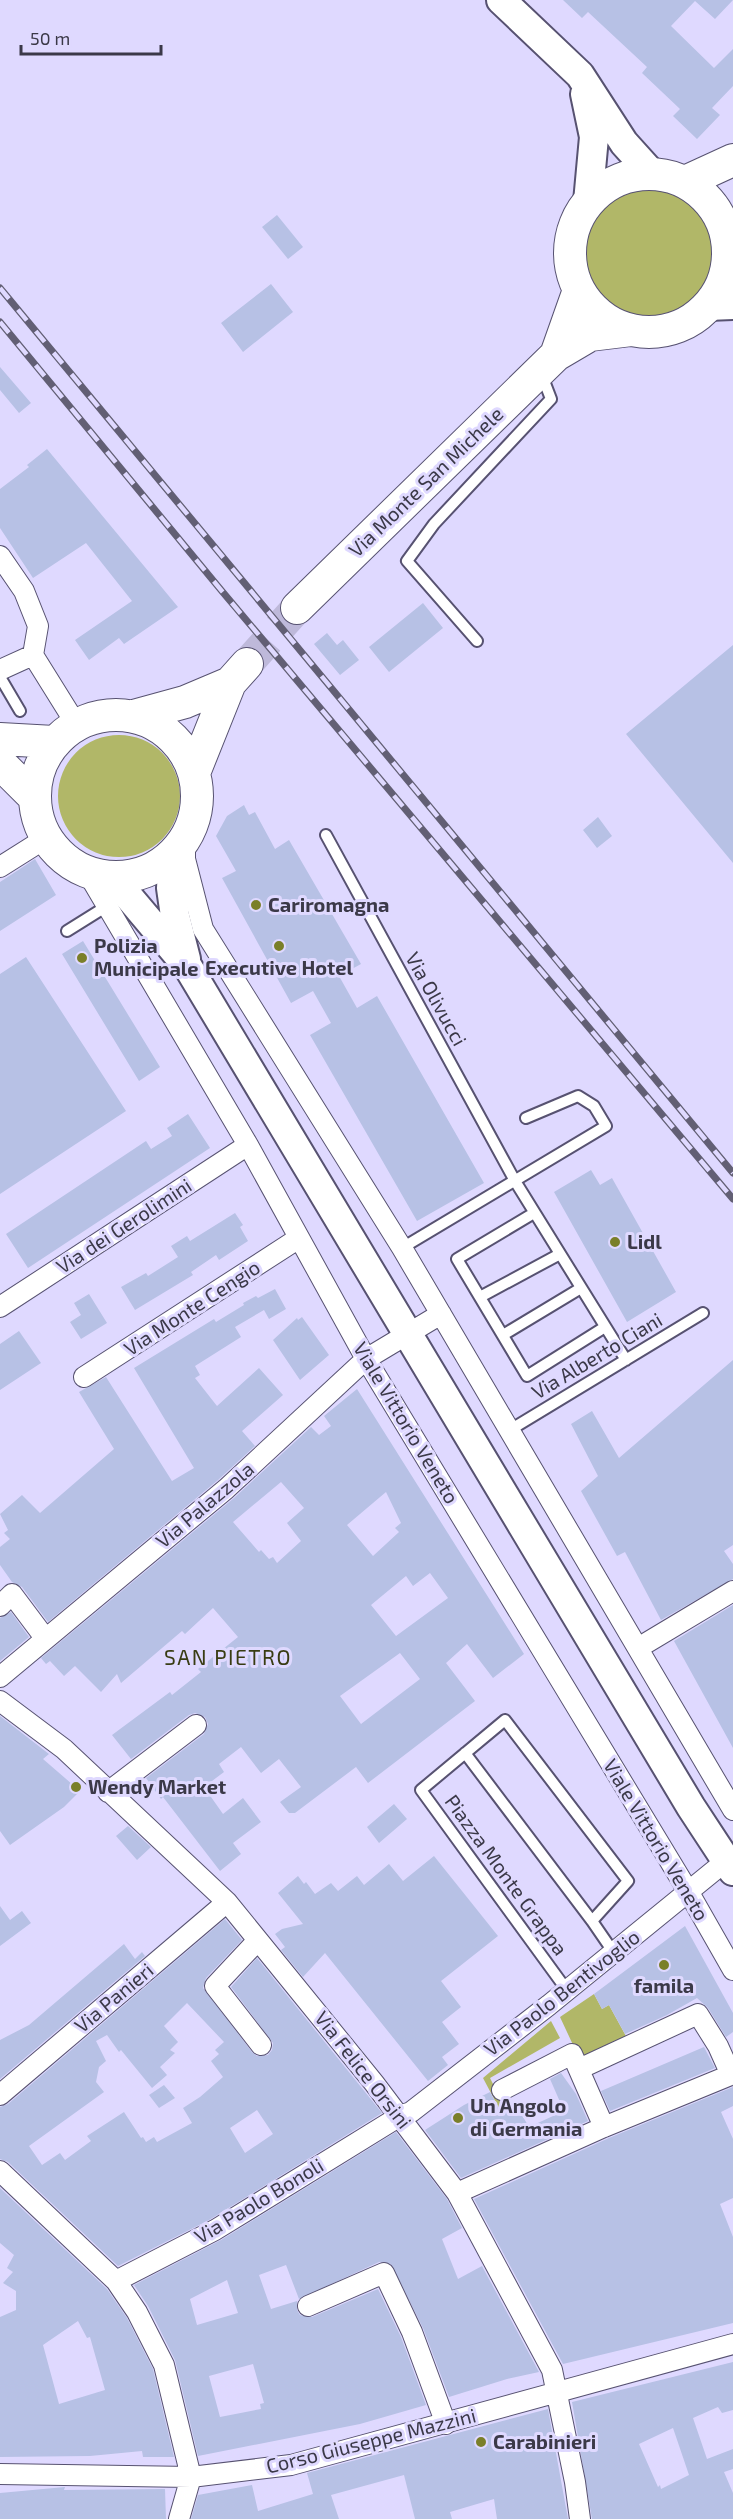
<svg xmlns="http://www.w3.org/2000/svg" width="733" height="2519" font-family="'Exo 2',sans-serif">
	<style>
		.green { fill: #b1b768 }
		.building { fill: #b7c1e5; fill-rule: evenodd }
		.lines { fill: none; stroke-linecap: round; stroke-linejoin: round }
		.primary-tunnel { stroke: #beb9da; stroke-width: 32; stroke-dasharray: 32 16; stroke-linecap: butt }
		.lane-casing { stroke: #575271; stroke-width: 14 }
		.street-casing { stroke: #575271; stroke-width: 22 }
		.secondary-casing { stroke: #575271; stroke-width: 32 }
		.primary-casing { stroke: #575271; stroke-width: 34 }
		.lane { stroke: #fff; stroke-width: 10 }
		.street { stroke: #fff; stroke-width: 20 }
		.secondary { stroke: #fff; stroke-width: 28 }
		.primary { stroke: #fff; stroke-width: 32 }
		.rail-casing { stroke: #625f74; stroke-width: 7 }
		.rail { stroke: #dfd9ff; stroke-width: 4.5; stroke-dasharray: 14; stroke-linecap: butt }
		.poi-dot { fill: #7a7f29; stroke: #dfd9ff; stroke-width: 2 }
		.labels { text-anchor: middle; stroke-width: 6; stroke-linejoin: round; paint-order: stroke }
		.street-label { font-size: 20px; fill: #3b3948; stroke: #dfd9ff }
		.poi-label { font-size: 20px; font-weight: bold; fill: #3b3948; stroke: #dfd9ff; text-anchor: start }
		.neighbourhood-label { font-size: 21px; letter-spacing: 1.5px; fill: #393c13; stroke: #dfd9ff }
	</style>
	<rect width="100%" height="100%" fill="#dfd9ff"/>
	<path class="green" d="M582 253a67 67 0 1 1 134 0a67 67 0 1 1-134 0Z
		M58 796a61 61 0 1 1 122 0a61 61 0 1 1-122 0Z
		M 594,1994 L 602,2009 L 609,2005 L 627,2038 L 581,2062 L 560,2017 Z
		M 551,2021 L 560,2038 L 490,2078 L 506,2110 L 501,2112 L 483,2078 Z"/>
	<path class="building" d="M 563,0 L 733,0 L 715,19 L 695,1 L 671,26 L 714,68 L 733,49 L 733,86 L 712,108 L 720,115 L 697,139 L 673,116 L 680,109 L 642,73 L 647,67 L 588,12 L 582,18 Z
		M 277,215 L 303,247 L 288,259 L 262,227 Z
		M 271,284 L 293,312 L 243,352 L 221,323 Z
		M 0,367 L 31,403 L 19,413 L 0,390 Z
		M 47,449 L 178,607 L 124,644 L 119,638 L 89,660 L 75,640 L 132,601 L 86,543 L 33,578 L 0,528 L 0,489 L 29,467 L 27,465 Z
		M 423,603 L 443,628 L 389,672 L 369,647 Z
		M 327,633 L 337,645 L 343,640 L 359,660 L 340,675 L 314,644 Z
		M 733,645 L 733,863 L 626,734 Z
		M 244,805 L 249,815 L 255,812 L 275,849 L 289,840 L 361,964 L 339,976 L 357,1008 L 377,996 L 484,1183 L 417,1221 L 310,1035 L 331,1023 L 313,991 L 291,1003 L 222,878 L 236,871 L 216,836 L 227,816 Z
		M 598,817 L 612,836 L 597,848 L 583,830 Z
		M 35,859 L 56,895 L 0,931 L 0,882 Z
		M 83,941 L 160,1067 L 139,1081 L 62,954 Z
		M 26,957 L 126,1111 L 0,1194 L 0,974 Z
		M 188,1114 L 210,1148 L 28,1268 L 6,1234 L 146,1141 L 151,1149 L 172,1136 L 167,1128 Z
		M 591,1170 L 600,1185 L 612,1178 L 676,1292 L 627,1322 L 554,1192 Z
		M 235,1213 L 243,1225 L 240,1227 L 248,1241 L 219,1260 L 216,1255 L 191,1272 L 193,1275 L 135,1310 L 121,1287 L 146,1273 L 148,1276 L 178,1257 L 171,1246 L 187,1236 L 190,1241 Z
		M 275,1289 L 286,1309 L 269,1319 L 264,1310 L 235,1327 L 241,1337 L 195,1366 L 200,1375 L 195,1378 L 217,1406 L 259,1368 L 283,1395 L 242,1431 L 255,1446 L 218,1480 L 48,1622 L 22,1587 L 12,1582 L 0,1565 L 0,1547 L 10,1539 L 4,1533 L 8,1530 L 0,1514 L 22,1495 L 40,1513 L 114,1449 L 79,1392 L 106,1377 L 172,1481 L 194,1468 L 134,1368 L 214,1319 L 216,1322 L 244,1305 L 243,1303 L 256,1296 L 258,1298 Z
		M 89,1294 L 107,1323 L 81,1339 L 70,1322 L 81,1315 L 74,1303 Z
		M 302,1317 L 329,1355 L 300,1380 L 273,1340 L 297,1318 L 298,1320 Z
		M 19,1331 L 41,1363 L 0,1390 L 0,1344 Z
		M 733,1360 L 733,1545 L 724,1551 L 733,1564 L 733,1579 L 661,1620 L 625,1552 L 617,1556 L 581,1491 L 598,1476 L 571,1424 L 592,1411 L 619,1458 Z
		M 357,1389 L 524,1654 L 493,1678 L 467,1644 L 446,1663 L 475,1701 L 368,1783 L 356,1767 L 295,1813 L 289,1813 L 280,1802 L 301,1787 L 279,1759 L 261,1773 L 241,1747 L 219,1764 L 224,1772 L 204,1787 L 223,1814 L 243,1798 L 261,1822 L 233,1843 L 241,1854 L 220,1871 L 163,1797 L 161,1799 L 146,1778 L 204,1734 L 208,1724 L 205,1717 L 195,1713 L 189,1715 L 131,1759 L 112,1735 L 170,1692 L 172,1695 L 201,1672 L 198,1669 L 238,1637 L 213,1608 L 185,1634 L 182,1631 L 121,1683 L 117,1674 L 101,1692 L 75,1666 L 64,1676 L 50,1661 L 46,1664 L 41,1658 L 234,1498 L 311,1427 L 319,1435 L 331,1426 L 324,1416 ZM 281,1482 L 304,1508 L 287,1523 L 301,1541 L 277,1563 L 273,1557 L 269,1559 L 261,1550 L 259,1552 L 233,1522 ZM 386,1492 L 401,1523 L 395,1528 L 399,1532 L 373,1556 L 347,1525 ZM 430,1573 L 448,1598 L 396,1636 L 371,1605 L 406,1576 L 413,1586 ZM 400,1653 L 420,1679 L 361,1724 L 340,1696 Z
		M 733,1605 L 733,1748 L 674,1641 Z
		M 11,1612 L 29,1637 L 0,1661 L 0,1618 Z
		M 0,1716 L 49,1754 L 43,1759 L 80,1791 L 64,1807 L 10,1845 L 0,1831 Z
		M 394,1804 L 407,1819 L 379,1843 L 367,1827 Z
		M 128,1826 L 151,1847 L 137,1860 L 116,1836 Z
		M 434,1856 L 498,1936 L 441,1981 L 461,2007 L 442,2022 L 459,2044 L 442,2057 L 448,2065 L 428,2081 L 325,1953 L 303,1977 L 281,1950 L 285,1947 L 275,1934 L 282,1929 L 303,1924 L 278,1893 L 298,1876 L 304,1884 L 306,1882 L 315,1894 L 331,1883 L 338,1891 L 357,1876 L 364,1885 L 389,1864 L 403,1881 Z
		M 0,1906 L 10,1920 L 22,1911 L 31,1923 L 0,1946 Z
		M 225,1919 L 242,1940 L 206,1978 L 203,1988 L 252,2052 L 257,2056 L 268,2055 L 272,2050 L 273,2043 L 231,1987 L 257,1958 L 382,2113 L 209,2220 L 118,2266 L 8,2162 L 0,2159 L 0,2107 L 8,2104 ZM 187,2003 L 224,2042 L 215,2050 L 219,2054 L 211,2061 L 223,2077 L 200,2097 L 183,2108 L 192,2123 L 157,2142 L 154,2137 L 146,2142 L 143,2137 L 141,2138 L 124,2112 L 87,2136 L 91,2141 L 65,2160 L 60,2153 L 42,2165 L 29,2146 L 104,2092 L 96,2082 L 99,2067 L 106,2061 L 96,2041 L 107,2035 L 119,2052 L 121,2050 L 152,2088 L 167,2075 L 160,2067 L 175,2053 L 170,2050 L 178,2042 L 164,2026 ZM 257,2110 L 273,2134 L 245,2153 L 230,2128 Z
		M 685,1926 L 733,2013 L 733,2032 L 726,2037 L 708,2008 L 697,1998 L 667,2015 L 625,2034 L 609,2005 L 602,2009 L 594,1994 Z
		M 124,1944 L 135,1959 L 142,1952 L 145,1956 L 0,2079 L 0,2040 L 29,2025 Z
		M 704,2047 L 715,2068 L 610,2111 L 601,2091 Z
		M 561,2073 L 576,2094 L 588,2121 L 461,2178 L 425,2130 L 464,2105 L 490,2092 L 501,2112 L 516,2105 L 529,2127 L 564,2111 L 550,2079 Z
		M 164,2085 L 175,2098 L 159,2108 L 149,2095 Z
		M 733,2087 L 733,2106 L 721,2112 L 733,2139 L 733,2198 L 720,2204 L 733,2237 L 733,2323 L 563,2364 L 474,2199 L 609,2138 Z
		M 396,2132 L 447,2199 L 462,2228 L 442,2239 L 458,2279 L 482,2266 L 539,2372 L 507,2379 L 449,2397 L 423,2328 L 391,2264 L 379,2262 L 299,2299 L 286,2265 L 259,2275 L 271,2309 L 297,2301 L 297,2310 L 300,2315 L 312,2317 L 378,2289 L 401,2337 L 426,2405 L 360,2424 L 198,2456 L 175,2360 L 148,2306 L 134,2285 L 221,2240 ZM 227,2280 L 238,2313 L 197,2325 L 190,2299 ZM 253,2364 L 264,2403 L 260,2404 L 261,2409 L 220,2417 L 209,2376 Z
		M 0,2188 L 107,2289 L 127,2318 L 153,2369 L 174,2457 L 143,2457 L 142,2451 L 90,2456 L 0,2457 L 0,2317 L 16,2310 L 16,2291 L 3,2283 L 13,2272 L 7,2268 L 14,2255 L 0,2243 ZM 78,2321 L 87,2338 L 90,2337 L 105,2390 L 59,2404 L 43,2345 Z
		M 733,2362 L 733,2410 L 722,2413 L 718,2407 L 693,2418 L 707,2459 L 733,2449 L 733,2469 L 724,2472 L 733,2493 L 733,2519 L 592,2519 L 572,2402 ZM 673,2428 L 689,2475 L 661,2489 L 660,2485 L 658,2487 L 639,2444 Z
		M 548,2409 L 568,2519 L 497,2519 L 494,2499 L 450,2512 L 452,2519 L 415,2519 L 404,2475 L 331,2495 L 339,2519 L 191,2519 L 198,2495 L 252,2485 L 258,2511 L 313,2494 L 307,2473 Z
		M 65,2487 L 64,2490 L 165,2489 L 166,2519 L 0,2519 L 0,2493 Z"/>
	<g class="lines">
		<path class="primary-tunnel" d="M 247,664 L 297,608"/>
		<defs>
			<path id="lane" d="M 477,641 L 407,561 L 434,524 L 551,399 L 541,373
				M 0,677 L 20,711
				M 326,835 L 515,1181 L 626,1360
				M 67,931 L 107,906
				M 534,1213 L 457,1259 L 527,1376 L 605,1327
				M 402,1248 L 606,1126 L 594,1106 L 578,1096 L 526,1118
				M 480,1297 L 560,1254
				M 503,1335 L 581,1288
				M 510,1430 L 703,1313
				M 465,1753 L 592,1921
				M 566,1989 L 421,1790 L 505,1720 L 628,1881 L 592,1921 L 614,1953"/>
			<path id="street" d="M 0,556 L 24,591 L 38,626 L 33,655 L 76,724
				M 0,670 L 33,655
				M 185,840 L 185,859 L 203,929 L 402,1248 L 733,1810
				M 0,867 L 46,838
				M 87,872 L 248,1145 L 366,1359 L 688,1891 L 733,1970
				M 0,1307 L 248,1145
				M 84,1377 L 299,1238
				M 0,1606 L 12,1594 L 45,1638
				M 638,1648 L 733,1591
				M 0,1677 L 226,1489 L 366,1359 L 441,1314
				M 0,1701 L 64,1749 L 227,1902 L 374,2083 L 457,2193 L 552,2370 L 575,2482 L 580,2519
				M 108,1792 L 196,1725
				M 258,1940 L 215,1986 L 261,2045
				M 579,2069 L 698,2014 L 718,2046 L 731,2075
				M 502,2090 L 572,2054 L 604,2127
				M 0,2095 L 227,1902
				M 0,2171 L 116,2281 L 137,2312 L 164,2365 L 191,2477 L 179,2519
				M 457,2193 L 604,2127 L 733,2074
				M 116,2281 L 215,2230 L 400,2116 L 411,2112 L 549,2005 L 721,1865
				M 308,2306 L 384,2273 L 412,2332 L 446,2424
				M 0,2474 L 191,2477 L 291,2465 L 733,2344"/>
			<path id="secondary" d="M 501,0 L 580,75 L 624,143 L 652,174
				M 585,94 L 594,137 L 588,202
				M 728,242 L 733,248
				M 708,306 L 733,305
				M 173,854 L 171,888 L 175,916 L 186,959
				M 112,877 L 188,967 L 691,1807 L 733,1871"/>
			<path id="primary" d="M570 253a79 79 0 1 1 158 0a79 79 0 1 1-158 0Z
				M 685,182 L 733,160
				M 556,355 L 579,290
				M 297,608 L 556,355 L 590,335 L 631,330
				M35 796a81 81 0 1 1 162 0a81 81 0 1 1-162 0Z
				M 134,716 L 185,702 L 230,683
				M 0,739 L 54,742
				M 0,763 L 34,797
				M 194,773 L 230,683 L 247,664"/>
		</defs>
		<use href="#lane" class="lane-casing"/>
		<use href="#street" class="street-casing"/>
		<use href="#secondary" class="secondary-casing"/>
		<use href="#primary" class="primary-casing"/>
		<use href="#lane" class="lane"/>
		<use href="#street" class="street"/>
		<use href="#secondary" class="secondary"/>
		<use href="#primary" class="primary"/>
		<defs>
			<path id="rail" d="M 0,288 L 733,1173
				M 0,322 L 221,590 L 733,1199"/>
		</defs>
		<use href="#rail" class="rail-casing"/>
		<use href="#rail" class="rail"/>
	</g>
	<g class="poi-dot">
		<circle cx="256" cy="905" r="6"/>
		<circle cx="279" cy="946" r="6"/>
		<circle cx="82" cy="958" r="6"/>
		<circle cx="615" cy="1242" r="6"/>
		<circle cx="76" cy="1787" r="6"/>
		<circle cx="664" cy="1965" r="6"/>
		<circle cx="458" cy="2118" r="6"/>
		<circle cx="481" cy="2442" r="6"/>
	</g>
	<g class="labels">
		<g class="street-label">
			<text transform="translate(426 482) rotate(-44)" y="7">Via Monte San Michele</text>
			<text transform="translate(436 999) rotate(61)" y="7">Via Olivucci</text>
			<text transform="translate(124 1226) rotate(-33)" y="7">Via dei Gerolimini</text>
			<text transform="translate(192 1308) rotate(-33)" y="7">Via Monte Cengio</text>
			<text transform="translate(597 1356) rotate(-31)" y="7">Via Alberto Ciani</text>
			<text transform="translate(406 1423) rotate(59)" y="7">Viale Vittorio Veneto</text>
			<text transform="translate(205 1505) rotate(-40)" y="7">Via Palazzola</text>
			<text transform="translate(656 1840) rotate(59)" y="7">Viale Vittorio Veneto</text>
			<text transform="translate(506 1875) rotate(54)" y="7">Piazza Monte Grappa</text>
			<text transform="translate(562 1993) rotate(-38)" y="7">Via Paolo Bentivoglio</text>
			<text transform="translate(114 1998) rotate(-40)" y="7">Via Panieri</text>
			<text transform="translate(363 2070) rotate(52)" y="7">Via Felice Orsini</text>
			<text transform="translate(259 2201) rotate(-31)" y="7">Via Paolo Bonoli</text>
			<text transform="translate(371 2441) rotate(-14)" y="7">Corso Giuseppe Mazzini</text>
		</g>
		<g class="poi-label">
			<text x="268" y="912">Cariromagna</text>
			<text x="94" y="953">Polizia<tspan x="94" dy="23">Municipale</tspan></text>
			<text x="279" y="975" text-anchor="middle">Executive Hotel</text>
			<text x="627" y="1249">Lidl</text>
			<text x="88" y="1794">Wendy Market</text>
			<text x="664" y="1993" text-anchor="middle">famila</text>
			<text x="470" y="2113">Un Angolo<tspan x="470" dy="23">di Germania</tspan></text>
			<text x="493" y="2449">Carabinieri</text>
		</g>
		<g class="neighbourhood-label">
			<text x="228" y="1665">SAN PIETRO</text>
		</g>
	</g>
	<path d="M21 45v9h140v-9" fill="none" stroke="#3b3948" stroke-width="3"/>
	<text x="30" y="45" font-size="18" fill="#3b3948" stroke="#dfd9ff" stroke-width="4.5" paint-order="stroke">50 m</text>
</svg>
